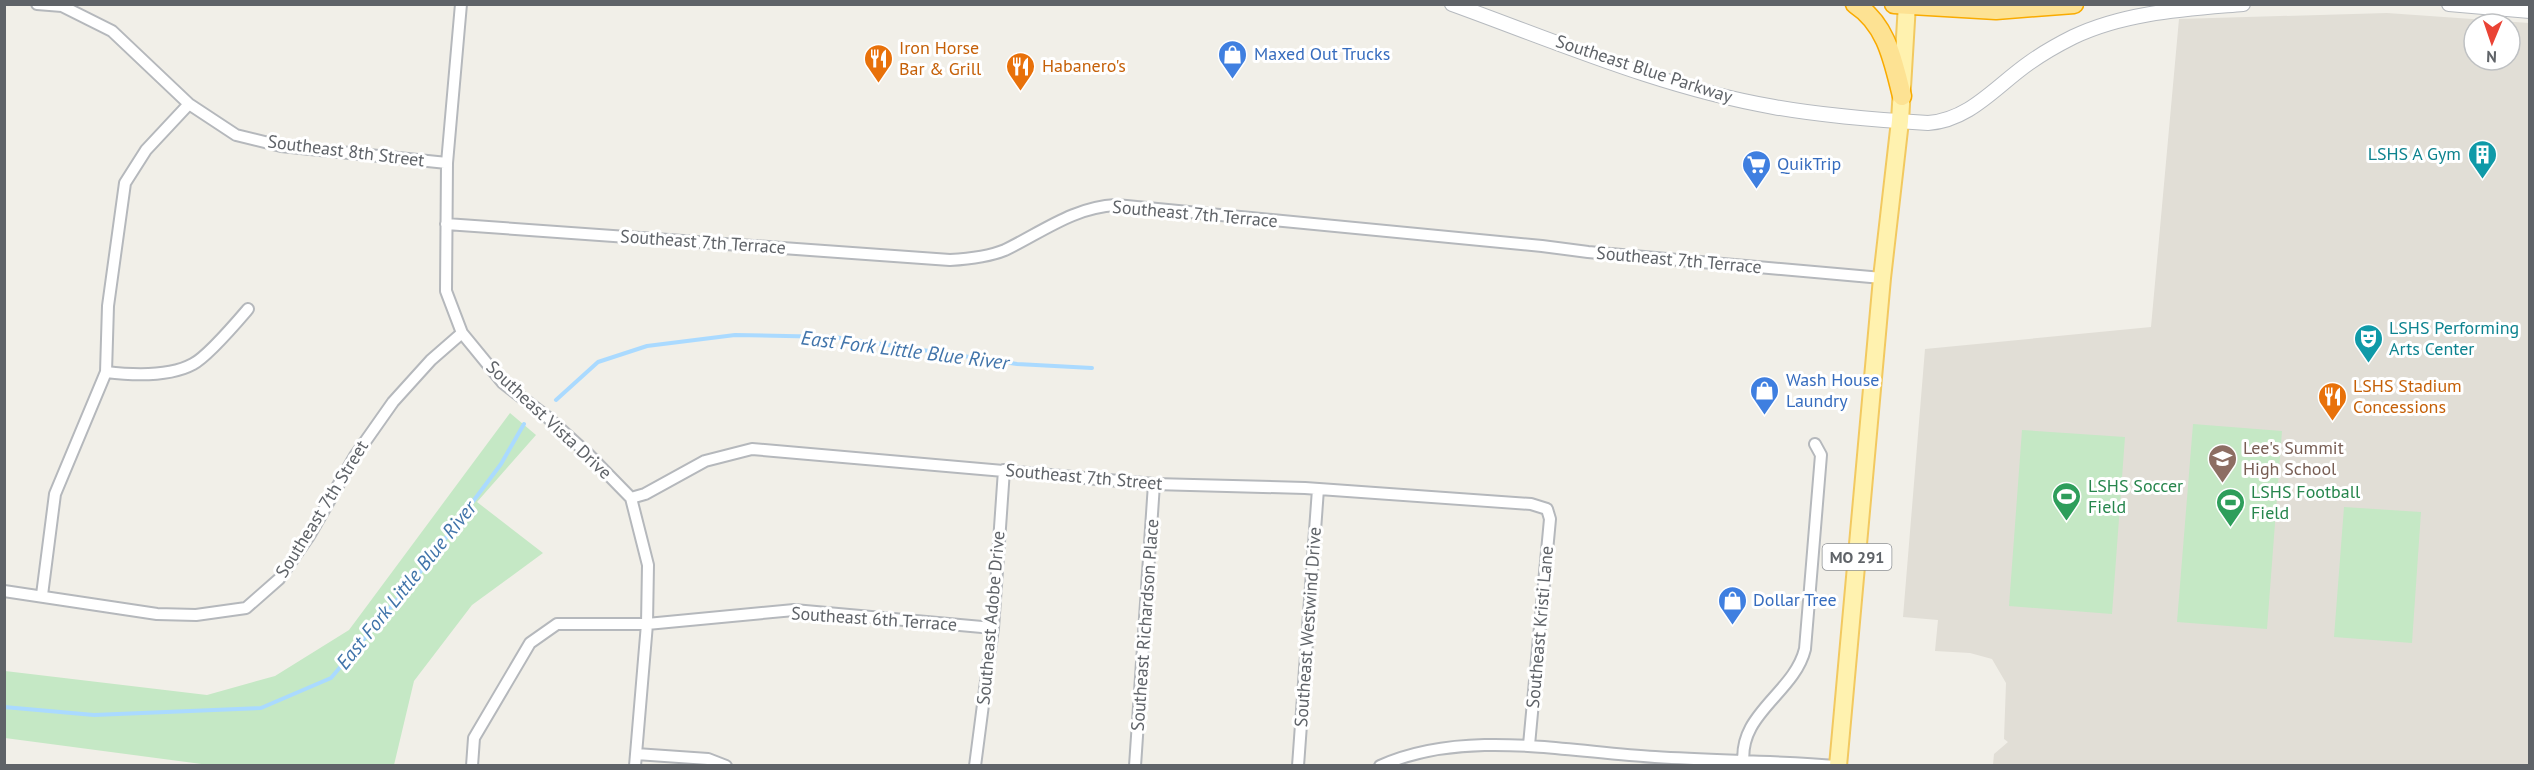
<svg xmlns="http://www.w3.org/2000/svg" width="2534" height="770" font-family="'PT Sans',sans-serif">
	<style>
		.education { fill: #e1ded6; fill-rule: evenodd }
		.green { fill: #c5e8c5 }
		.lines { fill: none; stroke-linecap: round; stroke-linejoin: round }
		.stream { stroke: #aadaff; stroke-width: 4 }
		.street-casing { stroke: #b5b8bc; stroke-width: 14 }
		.secondary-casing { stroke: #b6babf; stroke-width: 16 }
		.primary-casing { stroke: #f2c960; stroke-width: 20 }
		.highway-casing { stroke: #f9ab00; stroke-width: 21 }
		.street { stroke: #fff; stroke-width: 10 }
		.secondary { stroke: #fff; stroke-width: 14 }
		.primary { stroke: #fff2af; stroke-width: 16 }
		.highway { stroke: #fde293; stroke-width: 18 }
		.labels { text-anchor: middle; stroke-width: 6; stroke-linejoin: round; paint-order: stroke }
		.shield { fill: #fff; stroke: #8f9295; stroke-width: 1.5 }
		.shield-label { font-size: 16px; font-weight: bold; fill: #5f6368 }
		.food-label { font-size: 18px; fill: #c56008; stroke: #fff; text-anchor: start }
		.shop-label { font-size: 18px; fill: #366cbe; stroke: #fff; text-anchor: start }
		.street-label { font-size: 18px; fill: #5f6368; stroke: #fff }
		.culture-label { font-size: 18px; fill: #0d838f; stroke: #fff; text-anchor: end }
		.education-label { font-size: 18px; fill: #785e54; stroke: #fff; text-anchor: start }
		.leisure-label { font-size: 18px; fill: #27864d; stroke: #fff; text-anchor: start }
		.water-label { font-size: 20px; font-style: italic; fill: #4174aa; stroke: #fff }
	</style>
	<rect width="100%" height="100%" fill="#f1efe8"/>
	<path class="education" d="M 2387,13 L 2529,23 L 2529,765 L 1993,765 L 1994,754 L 2008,742 L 2004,739 L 2006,683 L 1992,659 L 1970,653 L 1935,651 L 1938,620 L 1903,617 L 1925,349 L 2151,327 L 2179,19 ZM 2474,24 L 2510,24 L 2510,60 L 2474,60 Z"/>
	<path class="green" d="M 510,413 L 536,435 L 477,502 L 543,553 L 472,605 L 414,681 L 394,765 L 209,765 L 5,738 L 5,671 L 207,695 L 275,676 L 349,630 Z
		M 2193,424 L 2282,431 L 2267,629 L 2177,622 Z
		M 2022,430 L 2125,437 L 2112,614 L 2009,606 Z
		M 2344,507 L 2421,512 L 2412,643 L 2334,637 Z"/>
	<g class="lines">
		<path class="stream" d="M 556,400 L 598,362 L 647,346 L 735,335 L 834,337 L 1017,364 L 1092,368
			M 4,707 L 94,715 L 261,708 L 331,678 L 418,575 L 501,464 L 524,424"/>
		<defs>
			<path id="street" d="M 37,4 L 62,6 L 112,31 L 189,104 L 236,135 L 281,146 L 447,163
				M 461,4 L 447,163 L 446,291 L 462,333 L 503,383 L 546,416 L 588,454 L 631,498 L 648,565 L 647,624 L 635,766
				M 446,224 L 950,260 C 968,259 988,257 1005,250 C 1042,232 1074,207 1116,205 L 1542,246 L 1588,252 L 1882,278
				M 106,372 C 131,375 169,377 193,364 C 208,356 236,323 248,309
				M 631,498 L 645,494 L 705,461 L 752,449 L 1154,484 L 1305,488 L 1531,504 L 1547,509 L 1550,519 L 1529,745
				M 4,591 L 157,614 L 196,615 L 246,608 L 279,579 L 309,536 L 355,456 L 393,402 L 431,360 L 462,333
				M 42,595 L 55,494 L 106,372 L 108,306 L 125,183 L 146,150 L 189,104
				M 636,754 L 708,759 L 726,766
				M 472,766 L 474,738 L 530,643 L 557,624 L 647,624 L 794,610 L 993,628
				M 975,766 L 993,628 L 1004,470
				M 1135,766 L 1154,484
				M 1298,766 L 1318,489
				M 1380,766 C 1465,728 1567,752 1655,757 C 1716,761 1776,761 1837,766
				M 1744,766 C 1736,714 1794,694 1805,649 L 1821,455 L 1815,444"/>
			<path id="secondary" d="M 1452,4 C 1557,42 1663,88 1774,107 C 1824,116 1877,120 1928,123 C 1970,120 1996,86 2029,63 C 2043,53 2057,45 2073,37 C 2125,12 2186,9 2243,4
				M 2449,4 L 2530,11"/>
			<path id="primary" d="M 1838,766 L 1882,278 L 1900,121 L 1907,4"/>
			<path id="highway" d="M 1855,4 C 1887,25 1893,61 1902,96
				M 1894,4 L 1996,10 L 2074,4"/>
		</defs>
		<use href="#street" class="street-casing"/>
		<use href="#secondary" class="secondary-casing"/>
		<use href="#primary" class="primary-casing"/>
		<use href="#highway" class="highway-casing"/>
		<use href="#street" class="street"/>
		<use href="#secondary" class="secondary"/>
		<use href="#primary" class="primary"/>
		<use href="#highway" class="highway"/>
	</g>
	<defs>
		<symbol id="shop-pin" viewBox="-11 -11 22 30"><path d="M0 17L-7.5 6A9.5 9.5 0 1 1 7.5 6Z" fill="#3f7fe0" stroke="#fff"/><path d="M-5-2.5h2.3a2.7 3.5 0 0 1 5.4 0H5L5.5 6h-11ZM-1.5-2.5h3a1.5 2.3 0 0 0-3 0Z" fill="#fff"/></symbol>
		<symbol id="restaurant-pin" viewBox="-11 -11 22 30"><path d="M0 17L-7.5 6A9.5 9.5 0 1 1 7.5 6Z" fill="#e8710a" stroke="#fff"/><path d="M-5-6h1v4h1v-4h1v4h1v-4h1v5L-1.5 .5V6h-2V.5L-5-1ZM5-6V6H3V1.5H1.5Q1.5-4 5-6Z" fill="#fff"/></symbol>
		<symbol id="building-pin" viewBox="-11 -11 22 30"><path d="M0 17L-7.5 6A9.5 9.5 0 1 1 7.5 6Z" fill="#0f9aa8" stroke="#fff"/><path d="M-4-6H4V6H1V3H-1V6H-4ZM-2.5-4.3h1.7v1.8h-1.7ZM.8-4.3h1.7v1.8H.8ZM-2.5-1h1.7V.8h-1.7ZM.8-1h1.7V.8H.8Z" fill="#fff"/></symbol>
		<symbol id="supermarket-pin" viewBox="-11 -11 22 30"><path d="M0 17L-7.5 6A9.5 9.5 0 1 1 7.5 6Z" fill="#3f7fe0" stroke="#fff"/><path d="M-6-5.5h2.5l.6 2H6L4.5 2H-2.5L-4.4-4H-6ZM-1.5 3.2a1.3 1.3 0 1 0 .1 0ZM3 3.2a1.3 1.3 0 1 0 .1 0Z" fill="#fff"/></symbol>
		<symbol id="theatre-pin" viewBox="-11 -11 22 30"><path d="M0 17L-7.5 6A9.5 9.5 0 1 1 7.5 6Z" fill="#0f9aa8" stroke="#fff"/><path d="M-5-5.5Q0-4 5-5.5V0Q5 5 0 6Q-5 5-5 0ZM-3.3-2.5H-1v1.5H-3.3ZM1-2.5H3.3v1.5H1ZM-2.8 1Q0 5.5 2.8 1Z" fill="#fff"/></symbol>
		<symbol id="school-pin" viewBox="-11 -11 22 30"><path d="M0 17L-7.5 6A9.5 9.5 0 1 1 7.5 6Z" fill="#8d6e63" stroke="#fff"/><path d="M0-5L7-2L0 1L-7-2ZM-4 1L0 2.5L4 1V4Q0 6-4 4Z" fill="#fff"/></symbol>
		<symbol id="stadium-pin" viewBox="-11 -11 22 30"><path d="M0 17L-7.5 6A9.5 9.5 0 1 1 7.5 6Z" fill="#2e9e5b" stroke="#fff"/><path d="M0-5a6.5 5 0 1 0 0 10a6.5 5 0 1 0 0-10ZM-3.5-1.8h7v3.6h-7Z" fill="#fff"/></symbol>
	</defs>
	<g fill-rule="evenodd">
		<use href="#shop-pin" x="1216" y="38" width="33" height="45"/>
		<use href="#restaurant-pin" x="862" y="42" width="33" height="45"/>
		<use href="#restaurant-pin" x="1004" y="50" width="33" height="45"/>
		<use href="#building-pin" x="2466" y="138" width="33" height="45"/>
		<use href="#supermarket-pin" x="1740" y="148" width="33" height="45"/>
		<use href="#theatre-pin" x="2352" y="322" width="33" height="45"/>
		<use href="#shop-pin" x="1748" y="374" width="33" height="45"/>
		<use href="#restaurant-pin" x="2316" y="380" width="33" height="45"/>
		<use href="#school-pin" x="2206" y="442" width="33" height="45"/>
		<use href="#stadium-pin" x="2050" y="480" width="33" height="45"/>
		<use href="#stadium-pin" x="2214" y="486" width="33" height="45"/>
		<use href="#shop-pin" x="1716" y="584" width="33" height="45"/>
	</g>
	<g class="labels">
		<rect class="shield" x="1822.5" y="544" width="69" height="26" rx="4.5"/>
		<g class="shield-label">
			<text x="1857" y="563">MO 291</text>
		</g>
		<g class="food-label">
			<text x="899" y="54">Iron Horse<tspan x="899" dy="21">Bar &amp; Grill</tspan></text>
			<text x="1042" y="72">Habanero's</text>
			<text x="2353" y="392">LSHS Stadium<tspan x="2353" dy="21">Concessions</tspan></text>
		</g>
		<g class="shop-label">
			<text x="1254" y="60">Maxed Out Trucks</text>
			<text x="1777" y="170">QuikTrip</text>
			<text x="1786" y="386">Wash House<tspan x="1786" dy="21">Laundry</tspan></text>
			<text x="1753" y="606">Dollar Tree</text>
		</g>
		<g class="street-label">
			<text transform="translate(1644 69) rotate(18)" y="6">Southeast Blue Parkway</text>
			<text transform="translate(346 151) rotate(7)" y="6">Southeast 8th Street</text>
			<text transform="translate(1195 214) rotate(5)" y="6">Southeast 7th Terrace</text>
			<text transform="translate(703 242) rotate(4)" y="6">Southeast 7th Terrace</text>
			<text transform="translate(1679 260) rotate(5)" y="6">Southeast 7th Terrace</text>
			<text transform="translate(549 420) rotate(43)" y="6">Southeast Vista Drive</text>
			<text transform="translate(1084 477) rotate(5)" y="6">Southeast 7th Street</text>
			<text transform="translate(322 509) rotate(-58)" y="6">Southeast 7th Street</text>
			<text transform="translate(991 618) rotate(-85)" y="6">Southeast Adobe Drive</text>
			<text transform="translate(874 619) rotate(4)" y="6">Southeast 6th Terrace</text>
			<text transform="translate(1145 625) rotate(-86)" y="6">Southeast Richardson Place</text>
			<text transform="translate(1308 627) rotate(-86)" y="6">Southeast Westwind Drive</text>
			<text transform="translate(1540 627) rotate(-85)" y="6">Southeast Kristi Lane</text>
		</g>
		<g class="culture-label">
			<text x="2461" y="160">LSHS A Gym</text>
			<text x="2389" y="334" text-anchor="start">LSHS Performing<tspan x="2389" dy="21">Arts Center</tspan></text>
		</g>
		<g class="education-label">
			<text x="2243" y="454">Lee's Summit<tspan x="2243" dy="21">High School</tspan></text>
		</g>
		<g class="leisure-label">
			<text x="2088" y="492">LSHS Soccer<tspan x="2088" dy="21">Field</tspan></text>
			<text x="2251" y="498">LSHS Football<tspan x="2251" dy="21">Field</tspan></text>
		</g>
		<g class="water-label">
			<text transform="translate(905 350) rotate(7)" y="7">East Fork Little Blue River</text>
			<text transform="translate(406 585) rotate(-51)" y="7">East Fork Little Blue River</text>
		</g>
	</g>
	<rect width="2534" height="770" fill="none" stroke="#5f6368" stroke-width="12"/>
	<g transform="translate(2492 42) rotate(182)"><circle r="28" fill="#ffffff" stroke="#bfc1c3" stroke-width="1.5"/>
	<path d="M0-4.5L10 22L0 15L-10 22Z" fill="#ea4335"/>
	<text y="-9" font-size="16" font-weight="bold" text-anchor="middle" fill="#5f6368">N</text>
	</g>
</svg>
